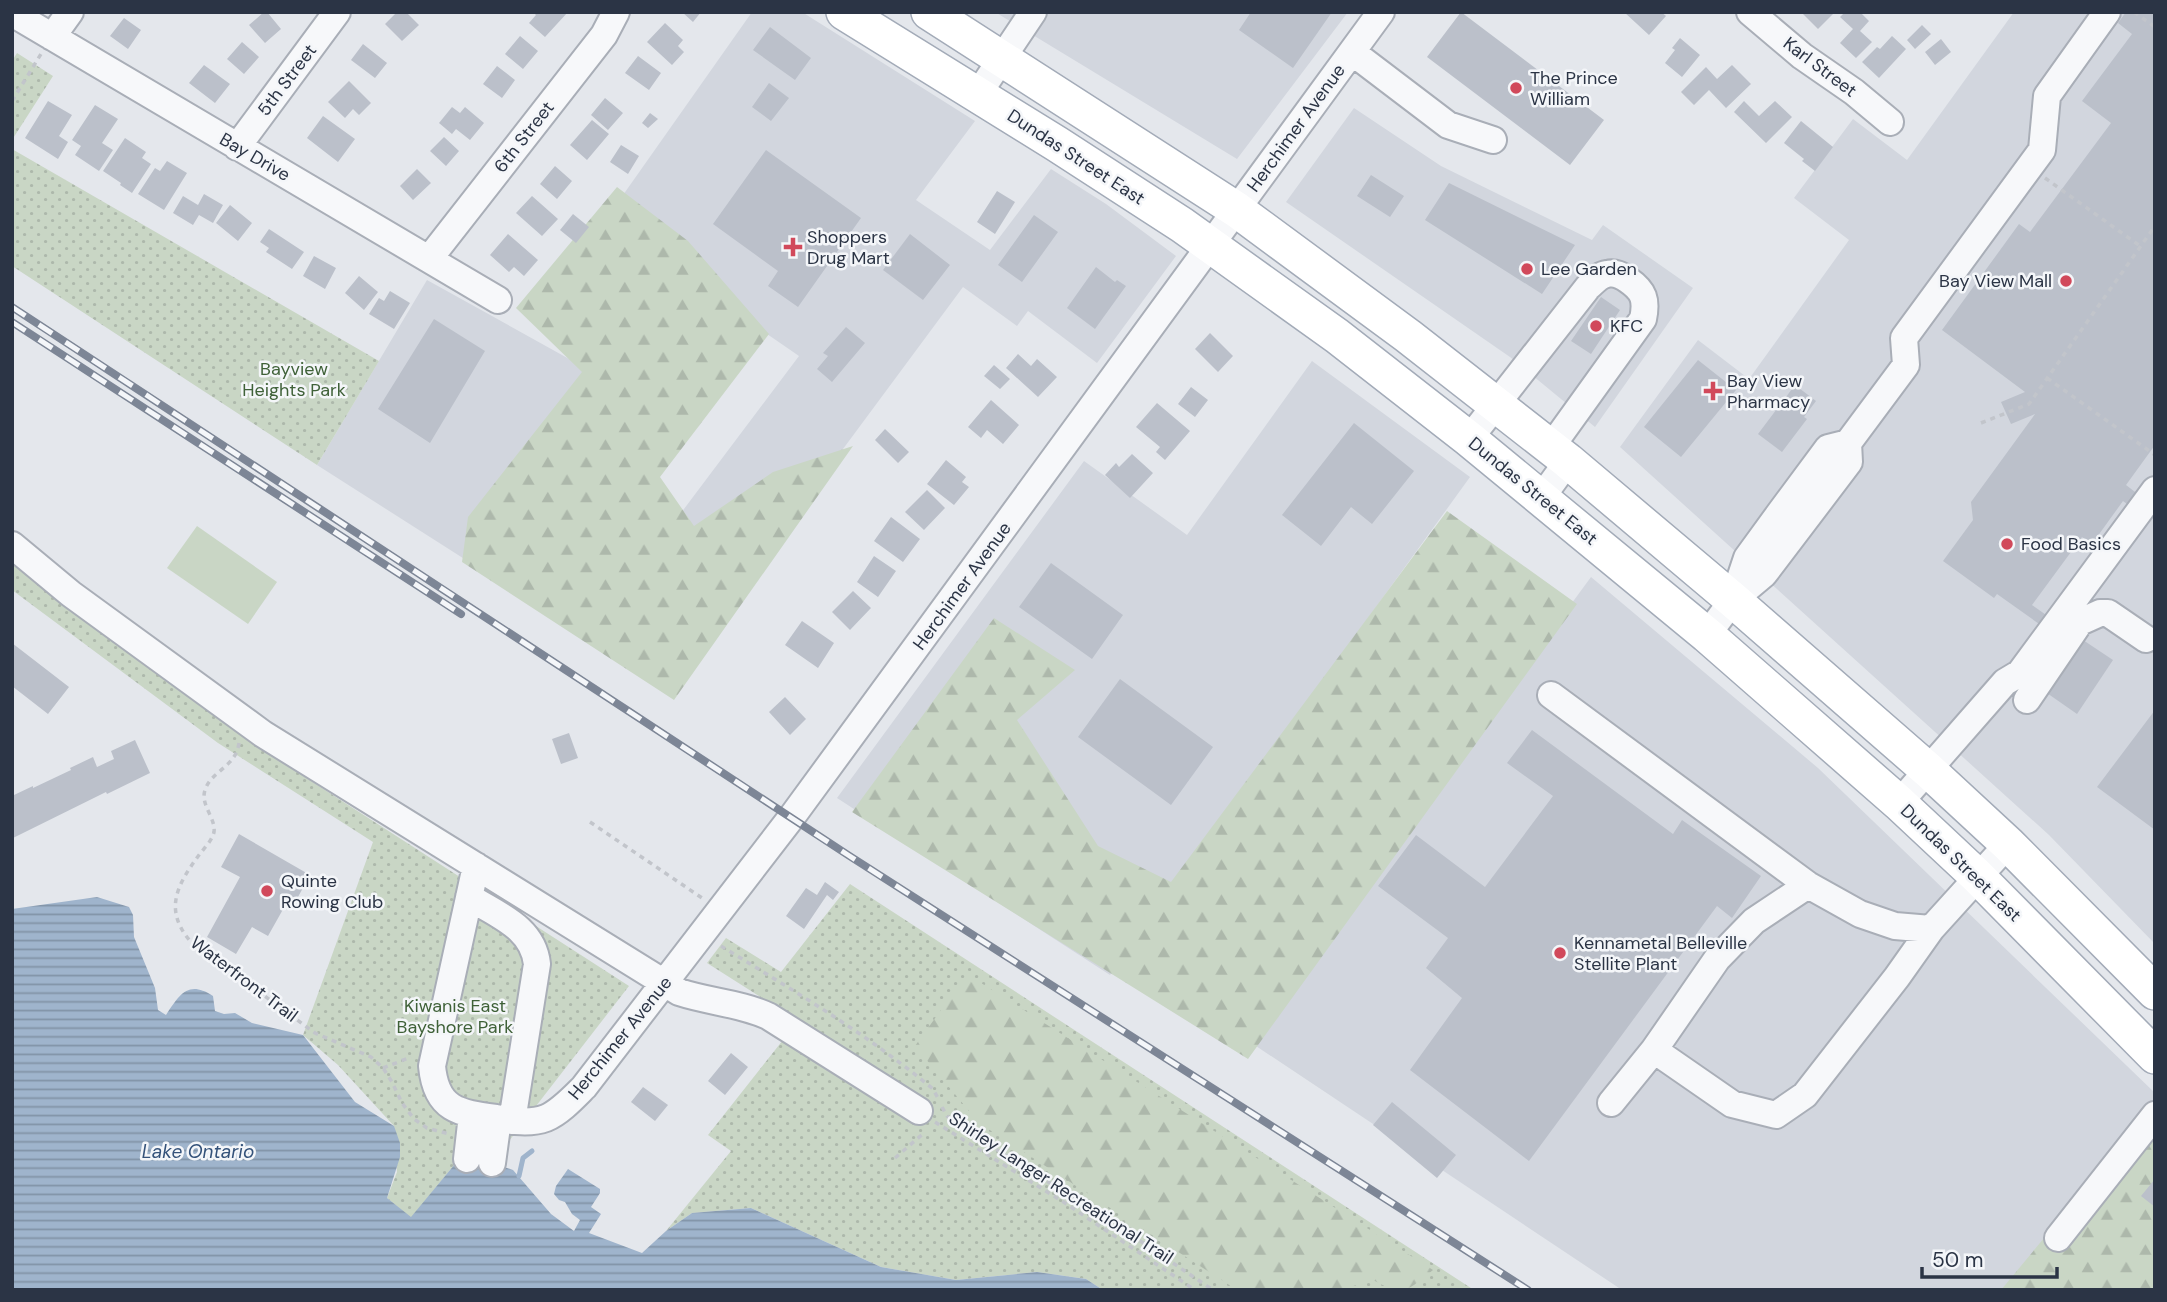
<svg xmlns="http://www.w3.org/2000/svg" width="2167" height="1302" font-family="'DM Sans',sans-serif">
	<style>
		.built { fill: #d2d6de }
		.green { fill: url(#green-dots) }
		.forest { fill: url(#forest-firs) }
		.pitch { fill: #c9d6c5 }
		.water { fill: url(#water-rules) }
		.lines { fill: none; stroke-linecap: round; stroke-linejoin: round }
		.stream { stroke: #9fb4cc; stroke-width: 5 }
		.building { fill: #bbc0ca }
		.minor-casing { stroke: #a9aeb7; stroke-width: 30 }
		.major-casing { stroke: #a3abb8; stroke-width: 38 }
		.path { stroke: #c2c5cb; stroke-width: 3.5; stroke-dasharray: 5 5; stroke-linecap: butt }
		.minor { stroke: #f7f8fa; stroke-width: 26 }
		.major { stroke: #fff; stroke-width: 35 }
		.rail-casing { stroke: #7d8696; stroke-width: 8 }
		.rail { stroke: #f4f6f9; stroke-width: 5; stroke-dasharray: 16; stroke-linecap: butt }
		.poi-dot { fill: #d1495b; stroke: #f4f6f9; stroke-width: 2.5 }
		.labels { text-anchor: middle; stroke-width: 5; stroke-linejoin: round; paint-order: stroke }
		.street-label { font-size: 18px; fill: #2b3445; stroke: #f4f6f9 }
		.poi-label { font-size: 18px; fill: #2b3445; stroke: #f4f6f9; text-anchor: start }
		.park-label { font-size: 18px; fill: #3f6138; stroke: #f4f6f9 }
		.water-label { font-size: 19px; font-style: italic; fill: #34527a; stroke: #f4f6f9 }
	</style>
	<defs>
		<pattern id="green-dots" width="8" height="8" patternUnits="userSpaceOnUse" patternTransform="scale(1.75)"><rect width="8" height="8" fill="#c9d6c5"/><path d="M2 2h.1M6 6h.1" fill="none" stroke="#adb8ab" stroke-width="1.8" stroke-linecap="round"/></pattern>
		<pattern id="forest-firs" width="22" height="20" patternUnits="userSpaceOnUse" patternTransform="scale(1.75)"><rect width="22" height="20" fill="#c9d6c5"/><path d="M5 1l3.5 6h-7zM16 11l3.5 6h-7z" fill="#adb8ab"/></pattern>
		<pattern id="water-rules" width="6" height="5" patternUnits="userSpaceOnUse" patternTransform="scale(1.75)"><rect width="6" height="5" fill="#9fb4cc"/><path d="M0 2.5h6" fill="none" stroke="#8293a7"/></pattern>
	</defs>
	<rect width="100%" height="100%" fill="#e4e7ec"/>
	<path class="built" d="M 752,12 L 802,12 L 975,121 L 916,200 L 990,250 L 1051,169 L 1106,204 L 1176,256 L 1097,363 L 1028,311 L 1017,326 L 963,287 L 666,688 L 587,638 L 799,356 L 604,222 Z
		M 995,12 L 1348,12 L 1237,159 Z
		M 2014,12 L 2155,12 L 2155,944 L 2049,835 L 1620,447 L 1698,340 L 1749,379 L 1849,240 L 1794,198 L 1853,119 L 1907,160 Z
		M 1354,108 L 1441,166 L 1592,240 L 1603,225 L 1693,288 L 1595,427 L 1510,357 L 1286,202 Z
		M 427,280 L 598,375 L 466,560 L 317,465 Z
		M 1312,361 L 1470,477 L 1110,975 L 837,798 L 1084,461 L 1187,535 Z
		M 1591,577 L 1818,768 L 2155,1093 L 2155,1100 L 2008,1290 L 1622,1290 L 1250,1042 Z"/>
	<path class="green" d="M 17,53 L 53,76 L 12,140 L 12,61 Z
		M 12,149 L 379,361 L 317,465 L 12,266 Z
		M 12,558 L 50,590 L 252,743 L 629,986 L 492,1163 L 455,1164 L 411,1218 L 387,1198 L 397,1172 L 394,1126 L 338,1065 L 303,1035 L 373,842 L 218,743 L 12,590 Z
		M 850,884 L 1474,1290 L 1103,1290 L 1086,1279 L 1037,1272 L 956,1280 L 881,1267 L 751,1208 L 692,1213 L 666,1231 L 731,1151 L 708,1135 L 798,1021 L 707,963 L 726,938 L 781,972 Z"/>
	<path class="forest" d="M 617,187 L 688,241 L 769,334 L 660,477 L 694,526 L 773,472 L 853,446 L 674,700 L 462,562 L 468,517 L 582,372 L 516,308 Z
		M 1447,511 L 1577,604 L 1248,1059 L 852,812 L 994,618 L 1075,670 L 1017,720 L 1098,846 L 1171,882 Z
		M 967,974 L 1433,1270 C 1407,1291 1404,1297 1373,1280 L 1340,1290 L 1237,1290 L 979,1123 L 915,1046 Z
		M 2155,1104 L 2155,1290 L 2001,1290 Z"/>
	<path class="pitch" d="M 197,526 L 277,582 L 248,624 L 167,568 Z"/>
	<path class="water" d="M 97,897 L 129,907 L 133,915 L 134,937 L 155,988 L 158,1010 L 166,1015 C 180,994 188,980 213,996 L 215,1011 L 224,1014 L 235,1013 L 252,1023 L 303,1035 L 355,1102 L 394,1126 L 400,1143 L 400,1157 L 387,1198 L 411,1217 L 455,1164 L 457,1158 L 492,1163 L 513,1170 L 551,1214 L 574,1231 L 580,1220 L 572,1214 L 565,1202 L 559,1200 L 554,1194 L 556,1186 L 568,1169 L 600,1189 L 600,1193 L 591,1207 L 601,1214 L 589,1233 L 642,1253 L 666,1231 L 692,1213 L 751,1208 L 881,1267 L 956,1280 L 1037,1272 L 1086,1279 L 1103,1290 L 12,1290 L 12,909 Z"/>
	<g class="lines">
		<path class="stream" d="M 519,1176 L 523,1158 L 532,1151"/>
	</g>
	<path class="building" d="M 264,12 L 267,12 L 281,29 L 265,43 L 249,25 Z
		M 397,12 L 406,12 L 419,25 L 402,41 L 385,24 Z
		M 533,12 L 568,12 L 545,37 L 529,23 L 536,15 Z
		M 682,12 L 701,12 L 693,22 Z
		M 1251,12 L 1332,12 L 1293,68 L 1239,30 Z
		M 1461,12 L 1604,120 L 1570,165 L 1427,57 Z
		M 1624,12 L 1661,12 L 1666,16 L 1649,35 Z
		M 1801,12 L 1835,12 L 1818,29 Z
		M 1845,12 L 1860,12 L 1869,21 L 1860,31 L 1872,42 L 1856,58 L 1840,43 L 1853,29 L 1840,17 Z
		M 2126,12 L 2155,12 L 2155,445 L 2126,485 L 2139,495 L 2131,507 L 2123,501 L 2092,544 L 2082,537 L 2032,605 L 2049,617 L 2042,626 L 1997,594 L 1994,598 L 1943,561 L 1973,520 L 1971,502 L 2035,414 L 2011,424 L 2001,402 L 2025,392 L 1942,330 L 2019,224 L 2030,232 L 2111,123 L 2082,101 L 2132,34 L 2118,23 Z
		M 124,18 L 141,30 L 128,49 L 110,36 Z
		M 665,23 L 683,40 L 678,46 L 684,52 L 672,65 L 647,42 Z
		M 1922,25 L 1931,34 L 1915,49 L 1907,40 Z
		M 770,27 L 811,58 L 795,80 L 753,50 Z
		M 520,36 L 538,51 L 523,69 L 505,54 Z
		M 1892,36 L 1906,49 L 1879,78 L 1862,62 L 1877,47 L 1880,49 Z
		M 1680,38 L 1700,55 L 1682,77 L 1665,63 L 1675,50 L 1672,48 Z
		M 1941,39 L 1951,52 L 1935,65 L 1925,52 Z
		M 242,42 L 259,57 L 244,74 L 227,59 Z
		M 363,44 L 387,63 L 375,78 L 351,60 Z
		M 638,56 L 661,73 L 649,90 L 625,73 Z
		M 204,65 L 230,84 L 215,103 L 189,83 Z
		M 1732,65 L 1751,84 L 1726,108 L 1709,90 L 1694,105 L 1681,92 L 1706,67 L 1717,79 Z
		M 497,66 L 515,80 L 502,98 L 483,84 Z
		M 349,81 L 371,103 L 359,115 L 353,109 L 345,118 L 328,102 Z
		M 769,83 L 789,98 L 771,121 L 752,107 Z
		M 605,98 L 623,113 L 608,130 L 591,115 Z
		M 48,101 L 72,115 L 59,136 L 68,142 L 58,159 L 25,138 Z
		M 1744,101 L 1759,116 L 1775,101 L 1792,117 L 1766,143 L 1734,112 Z
		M 95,105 L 118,119 L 102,143 L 113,150 L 99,171 L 75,155 L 81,146 L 72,140 Z
		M 452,107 L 460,113 L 465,107 L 484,123 L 470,140 L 456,129 L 452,134 L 439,123 Z
		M 650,113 L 658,119 L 648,128 L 642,123 Z
		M 323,116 L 355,139 L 338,162 L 307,138 Z
		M 592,120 L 609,134 L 587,160 L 570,145 Z
		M 1801,121 L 1833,147 L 1815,171 L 1802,161 L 1804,159 L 1784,143 Z
		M 444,137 L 459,151 L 446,166 L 430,151 Z
		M 125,138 L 146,152 L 142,158 L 151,164 L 132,193 L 120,185 L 121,183 L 103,171 Z
		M 621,145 L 639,156 L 628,174 L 610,162 Z
		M 766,150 L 861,218 L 798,307 L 768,286 L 778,271 L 713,224 Z
		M 167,161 L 187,173 L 164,210 L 138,194 L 155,168 L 160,171 Z
		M 555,166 L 572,181 L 557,199 L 540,184 Z
		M 417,169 L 431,183 L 413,200 L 400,186 Z
		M 1371,175 L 1404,196 L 1390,217 L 1357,196 Z
		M 1449,183 L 1575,245 L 1542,294 L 1425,220 Z
		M 997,191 L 1015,202 L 995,234 L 977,222 Z
		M 204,194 L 223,205 L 213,223 L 199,215 L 193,225 L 173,213 L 183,196 L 198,205 Z
		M 532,196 L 558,219 L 542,236 L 516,213 Z
		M 230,205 L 252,223 L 238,241 L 216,223 Z
		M 573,214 L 589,227 L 576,243 L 560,230 Z
		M 1034,215 L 1058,232 L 1022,282 L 998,265 Z
		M 269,229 L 304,252 L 292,269 L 266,252 L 269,248 L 260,242 Z
		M 508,234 L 538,260 L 524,276 L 514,267 L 509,272 L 490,255 Z
		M 910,234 L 950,265 L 923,300 L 883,270 Z
		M 314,256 L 336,268 L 325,289 L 303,276 Z
		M 1096,267 L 1115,282 L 1117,280 L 1126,286 L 1095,329 L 1067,308 Z
		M 359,276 L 378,292 L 364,310 L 345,293 Z
		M 390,291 L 410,303 L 394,329 L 369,314 L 379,298 L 384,301 Z
		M 1601,297 L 1620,310 L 1591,354 L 1571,341 Z
		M 434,319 L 485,351 L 430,443 L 378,409 Z
		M 846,327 L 865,343 L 832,382 L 817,369 L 828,356 L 823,353 Z
		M 1210,333 L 1233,356 L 1218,372 L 1195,349 Z
		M 1018,354 L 1031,366 L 1037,359 L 1057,377 L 1038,397 L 1006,368 Z
		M 1698,360 L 1736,390 L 1681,457 L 1644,427 Z
		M 994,365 L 1010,379 L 1000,389 L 984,376 Z
		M 1795,385 L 1816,401 L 1804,417 L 1807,419 L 1782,452 L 1758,434 Z
		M 1191,387 L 1208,400 L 1195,417 L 1178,404 Z
		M 991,400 L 1019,425 L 1003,444 L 987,430 L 981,438 L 968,427 Z
		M 1157,403 L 1190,431 L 1165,460 L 1156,452 L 1160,447 L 1136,427 Z
		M 1354,423 L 1414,471 L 1372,524 L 1351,507 L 1321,546 L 1282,515 Z
		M 885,429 L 909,452 L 898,463 L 875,440 Z
		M 1132,454 L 1153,473 L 1130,498 L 1105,475 L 1116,463 L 1119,467 Z
		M 946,460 L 966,477 L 962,482 L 969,487 L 954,505 L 927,484 Z
		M 927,490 L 945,508 L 924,530 L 905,512 Z
		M 891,517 L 920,539 L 903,562 L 874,541 Z
		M 874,556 L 896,571 L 878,597 L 857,582 Z
		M 1051,563 L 1123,615 L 1092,659 L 1019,607 Z
		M 853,591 L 871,608 L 850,630 L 832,612 Z
		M 802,621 L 834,643 L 818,668 L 785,645 Z
		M 2080,638 L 2113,660 L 2077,714 L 2044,691 Z
		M 12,643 L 69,687 L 48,714 L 12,686 Z
		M 1120,679 L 1213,747 L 1171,805 L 1078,737 Z
		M 785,697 L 806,719 L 790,735 L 769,712 Z
		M 2155,710 L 2155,830 L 2097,787 Z
		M 1532,730 L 1673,834 L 1682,820 L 1761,876 L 1732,918 L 1717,906 L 1529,1161 L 1410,1070 L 1462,998 L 1426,968 L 1448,938 L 1378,886 L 1416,835 L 1485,887 L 1553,796 L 1507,763 Z
		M 569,733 L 578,758 L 561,764 L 552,739 Z
		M 135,740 L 150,773 L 107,794 L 106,792 L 13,838 L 12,791 L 14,795 L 33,786 L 33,788 L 71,770 L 70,768 L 93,757 L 97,767 L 114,759 L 111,751 Z
		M 239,834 L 310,875 L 292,908 L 286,904 L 268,936 L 252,927 L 236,954 L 207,937 L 240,877 L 221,867 Z
		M 825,882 L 839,892 L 833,900 L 827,895 L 804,929 L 786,916 L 806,888 L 817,895 Z
		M 731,1053 L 748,1067 L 725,1095 L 708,1081 Z
		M 643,1087 L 668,1105 L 655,1121 L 631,1102 Z
		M 1392,1102 L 1456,1155 L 1437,1178 L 1373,1125 Z
		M 2155,1179 L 2155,1207 L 2141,1196 Z"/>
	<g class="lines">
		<defs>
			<path id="minor" d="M 1750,12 L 1802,56 L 1854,92 L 1890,122
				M 12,13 L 498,300
				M 52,37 L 70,12
				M 1352,52 L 1448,125 L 1493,140
				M 978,94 L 1033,12
				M 237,147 L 337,12
				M 429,259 L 604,35 L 616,12
				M 1469,439 L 1588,287 C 1594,282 1599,275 1607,274 C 1615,272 1621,275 1628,280 C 1644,291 1647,300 1643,319 L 1551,447
				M 1541,498 L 1568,461
				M 12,545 L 71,594 L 263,734 L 679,992 C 709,1002 740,1003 768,1016 L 919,1111
				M 1733,600 L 1747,558 L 1779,514 L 1828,448 L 1848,443 L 1906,365 L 1904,338 L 2042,150 L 2047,96 L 2107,12
				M 1707,635 L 1733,600 L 1764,574 L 1849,462 L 1848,443
				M 1551,695 L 1808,885 L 1860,914 L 1895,926 L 1931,929 L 2008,844
				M 2027,700 L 2080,622 L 2100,613 L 2108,613 L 2146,639
				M 1899,803 L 2005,682 L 2020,673 L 2155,490
				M 476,866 L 432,1066 C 436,1110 459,1113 496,1118 C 512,1121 530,1124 546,1118 C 560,1112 573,1098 584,1087 L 791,818 L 1381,12
				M 469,897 C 497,915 533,927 537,964 L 512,1121
				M 1654,1050 L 1732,1104 L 1776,1115 L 1805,1095 L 1897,977 L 1931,929
				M 1611,1103 L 1654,1050 L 1717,959 L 1754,921 L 1808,885
				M 467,1159 L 472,1115
				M 492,1163 L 498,1119
				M 2058,1238 L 2155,1115"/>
			<path id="major" d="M 844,12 L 1057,144 L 1182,225 L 1337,336 L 1469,439 L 1707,635 L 1899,803 L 1977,876 L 2155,1056
				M 929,12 L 1237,210 L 1408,336 L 1568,461 L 1733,600 L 1928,770 L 2008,844 L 2155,992"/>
		</defs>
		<use href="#minor" class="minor-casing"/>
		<use href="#major" class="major-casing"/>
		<path class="path" d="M 2134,12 L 2155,27
			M 12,101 L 41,54
			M 2045,178 L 2140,246
			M 2047,378 L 2155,455
			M 1981,423 L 2029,404 L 2155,226
			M 239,743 C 236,767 211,771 205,790 C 200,805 216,818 214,832 C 212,841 204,848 199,855 C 177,885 163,910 191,942 L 315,1033 L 371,1057 L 383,1068 L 392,1082 L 402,1103 L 414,1119 L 427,1128 L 449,1134
			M 590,822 L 702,898
			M 721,946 C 794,991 867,1034 933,1089 L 939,1100
			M 383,1068 L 411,1057
			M 942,1107 L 947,1116 L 967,1131 L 1112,1222 L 1213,1290
			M 935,1122 L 1065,1203 L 1195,1290
			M 895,1158 L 924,1133"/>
		<use href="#minor" class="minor"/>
		<use href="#major" class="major"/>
		<defs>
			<path id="rail" d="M 12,307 L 848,855 L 1528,1290
				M 12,322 L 461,614"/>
		</defs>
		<use href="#rail" class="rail-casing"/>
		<use href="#rail" class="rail"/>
	</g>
	<g class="poi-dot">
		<circle cx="1516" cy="88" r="7"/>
		<path d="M789.5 236.5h7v7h7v7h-7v7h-7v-7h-7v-7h7z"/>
		<circle cx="1527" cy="269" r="7"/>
		<circle cx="2066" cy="281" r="7"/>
		<circle cx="1596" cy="326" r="7"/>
		<path d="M1709.5 380.5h7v7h7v7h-7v7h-7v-7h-7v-7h7z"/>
		<circle cx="2007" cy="544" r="7"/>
		<circle cx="267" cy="891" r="7"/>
		<circle cx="1560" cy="953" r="7"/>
	</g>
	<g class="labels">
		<g class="street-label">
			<text transform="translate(1820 67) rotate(37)" y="6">Karl Street</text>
			<text transform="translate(287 80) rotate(-53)" y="6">5th Street</text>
			<text transform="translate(1296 128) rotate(-54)" y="6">Herchimer Avenue</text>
			<text transform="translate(524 137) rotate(-52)" y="6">6th Street</text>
			<text transform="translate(255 157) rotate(30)" y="6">Bay Drive</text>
			<text transform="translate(1076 157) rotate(33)" y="6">Dundas Street East</text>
			<text transform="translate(1533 491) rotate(39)" y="6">Dundas Street East</text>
			<text transform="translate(962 586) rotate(-54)" y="6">Herchimer Avenue</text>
			<text transform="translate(1961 863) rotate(44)" y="6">Dundas Street East</text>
			<text transform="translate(244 979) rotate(37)" y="6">Waterfront Trail</text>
			<text transform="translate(620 1038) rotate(-51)" y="6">Herchimer Avenue</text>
			<text transform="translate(1061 1188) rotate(33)" y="6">Shirley Langer Recreational Trail</text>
		</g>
		<g class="poi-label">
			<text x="1530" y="84">The Prince<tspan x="1530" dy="21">William</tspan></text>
			<text x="807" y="243">Shoppers<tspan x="807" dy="21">Drug Mart</tspan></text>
			<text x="1541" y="275">Lee Garden</text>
			<text x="2052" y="287" text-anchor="end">Bay View Mall</text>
			<text x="1610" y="332">KFC</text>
			<text x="1727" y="387">Bay View<tspan x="1727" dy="21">Pharmacy</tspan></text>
			<text x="2021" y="550">Food Basics</text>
			<text x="281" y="887">Quinte<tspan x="281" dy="21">Rowing Club</tspan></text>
			<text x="1574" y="949">Kennametal Belleville<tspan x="1574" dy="21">Stellite Plant</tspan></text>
		</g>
		<g class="park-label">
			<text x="294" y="375">Bayview<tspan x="294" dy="21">Heights Park</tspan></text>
			<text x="455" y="1012">Kiwanis East<tspan x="455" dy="21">Bayshore Park</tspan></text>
		</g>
		<g class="water-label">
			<text x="198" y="1158">Lake Ontario</text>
		</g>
	</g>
	<rect width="2167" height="1302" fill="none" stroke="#2b3445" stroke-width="28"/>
	<path d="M1922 1267v10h135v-10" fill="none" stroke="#2b3445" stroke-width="3.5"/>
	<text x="1932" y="1267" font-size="21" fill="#2b3445" stroke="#f4f6f9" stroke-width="5" paint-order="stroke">50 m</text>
</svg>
